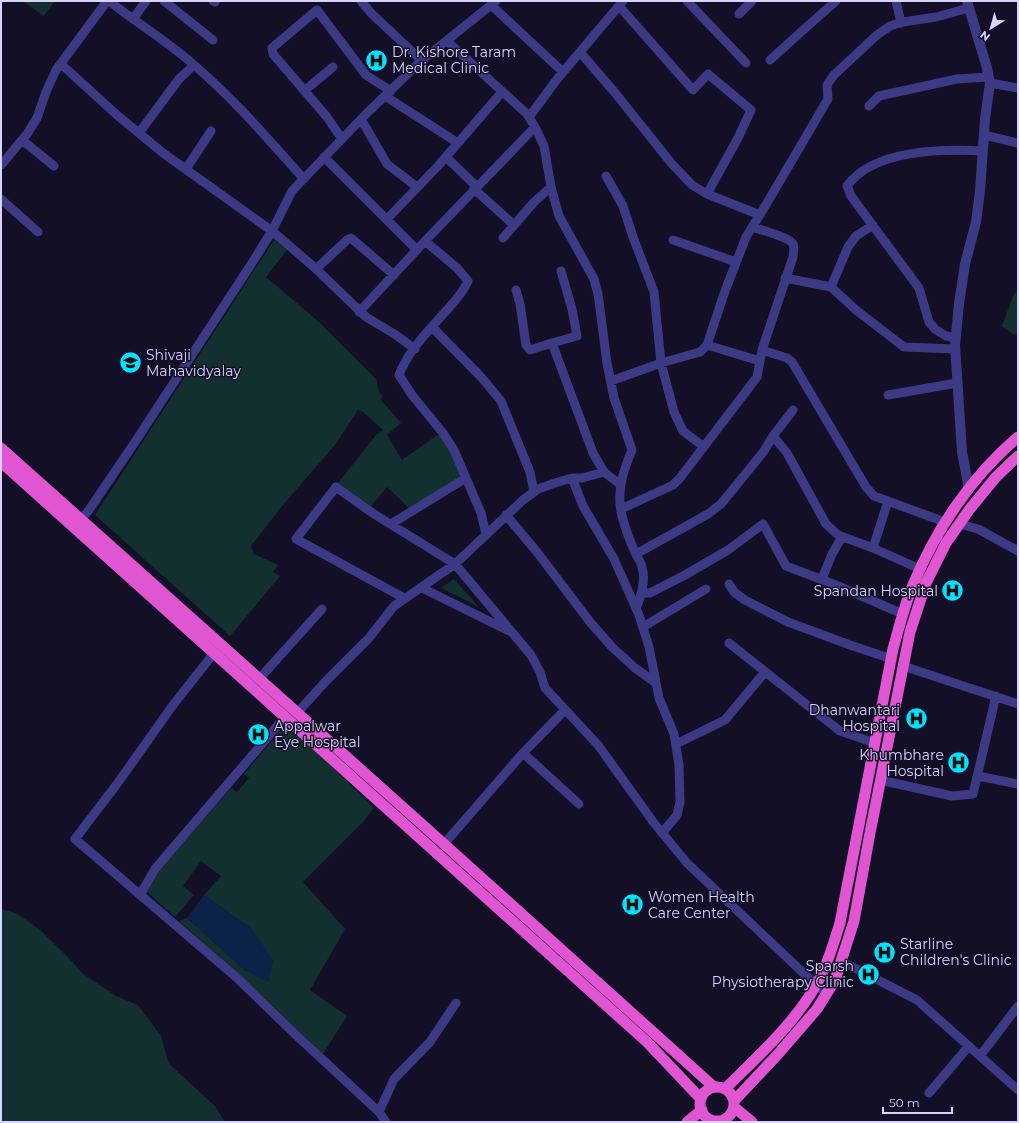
<svg xmlns="http://www.w3.org/2000/svg" width="1019" height="1123" font-family="Montserrat,sans-serif">
	<style>
		.green { fill: #12302f }
		.water { fill: #0c2248 }
		.lines { fill: none; stroke-linecap: round; stroke-linejoin: round }
		.minor { stroke: #3d3a85; stroke-width: 9 }
		.tertiary { stroke: #3d3a85; stroke-width: 10 }
		.trunk { stroke: #e055d1; stroke-width: 11 }
		.labels { text-anchor: middle; stroke-width: 3; stroke-linejoin: round; paint-order: stroke }
		.poi-label { font-size: 14px; fill: #d9d4ff; stroke: #130f26; text-anchor: start }
	</style>
	<rect width="100%" height="100%" fill="#130f26"/>
	<path class="green" d="M 23,1 L 55,1 L 44,16 Z
		M 275,240 L 287,250 L 266,277 L 319,322 L 376,379 L 379,392 L 383,396 L 380,399 L 401,423 L 387,435 L 402,460 L 439,434 L 445,441 L 462,477 L 410,509 L 387,487 L 371,506 L 338,483 L 376,435 L 383,430 L 362,411 L 358,410 L 335,445 L 282,506 L 251,546 L 254,554 L 278,565 L 273,572 L 280,576 L 230,636 L 95,515 L 272,243 Z
		M 1018,289 L 1018,334 L 1013,334 L 1002,326 L 1013,296 Z
		M 454,579 L 479,607 L 441,588 Z
		M 287,723 L 374,808 L 363,822 L 303,882 L 345,929 L 310,990 L 347,1016 L 323,1054 L 239,974 L 179,921 L 187,918 L 246,971 L 252,929 L 204,895 L 221,876 L 201,861 L 183,886 L 194,895 L 175,917 L 147,892 L 158,872 L 231,788 L 237,792 L 249,778 L 244,774 Z
		M 1,909 L 16,913 L 39,929 L 67,956 L 82,973 L 116,996 L 138,1005 L 161,1036 L 169,1064 L 215,1106 L 225,1122 L 1,1122 Z"/>
	<path class="water" d="M 204,895 L 252,929 L 273,960 L 269,982 L 246,971 L 187,918 Z"/>
	<g class="lines">
		<path class="minor" d="M 109,1 C 137,23 168,42 194,65 C 234,99 269,140 304,179
			M 164,1 L 213,40
			M 213,1 L 215,2
			M 361,1 L 371,13 L 422,61
			M 687,1 L 746,63
			M 896,1 L 901,23
			M 491,5 L 563,72
			M 619,6 L 693,90 L 708,74 L 751,110 L 738,138 L 707,194
			M 739,14 L 752,1
			M 133,19 L 146,1
			M 447,41 L 527,114 L 535,127 L 544,146 L 551,187 L 559,216 L 594,279 L 598,294 L 607,363 L 614,398 L 632,450 C 623,471 616,493 622,516 C 625,527 629,539 634,550 C 636,556 641,561 642,567 C 646,581 641,596 636,609
			M 580,52 L 616,94 L 672,164 L 692,185 L 707,194 L 760,215
			M 770,60 L 801,32 L 836,1
			M 61,64 L 117,115 L 163,153 L 272,231 L 314,267 L 366,317 L 396,335 L 415,349
			M 990,83 L 1018,88
			M 304,91 L 333,67
			M 385,96 L 458,143
			M 869,106 L 879,96 L 957,79 L 989,77
			M 529,117 L 558,78 L 623,1
			M 361,119 L 387,164 L 417,187
			M 139,133 L 179,79 L 194,65
			M 984,135 L 1018,143
			M 342,139 L 327,117 L 273,54 L 272,48 L 317,10 L 366,75 L 391,91
			M 22,140 L 54,166
			M 324,157 L 417,250
			M 446,157 L 477,187
			M 1,165 L 27,134 L 37,118 L 46,92 L 56,70 L 107,1
			M 186,169 L 211,131
			M 606,176 L 623,206 L 633,237 L 654,292 L 661,363 L 674,412 L 683,431 L 704,447
			M 474,189 L 514,225
			M 1,199 L 38,232
			M 387,219 L 438,166 L 502,92
			M 503,238 L 534,202 L 551,187
			M 673,240 L 736,262
			M 425,241 L 457,268 L 468,281 C 463,293 454,302 446,311 C 429,330 408,351 399,375 L 412,395 L 443,433 L 454,450 L 481,513 L 486,534
			M 316,269 L 347,240 L 351,238 L 394,275
			M 785,278 L 831,287 L 856,310 L 904,347 L 955,349
			M 831,287 L 848,247 L 856,236 L 873,225
			M 516,290 L 520,304 L 526,345 L 530,350 L 552,343 L 577,336 L 572,309 L 561,271
			M 359,312 L 425,241 L 535,127
			M 432,327 L 482,378 L 501,401 L 530,472 L 534,492
			M 956,338 L 946,336 L 935,329 L 929,322 L 919,288 L 851,196 L 847,186 C 874,149 942,149 983,151
			M 552,343 L 593,453 L 604,472 L 621,485
			M 707,345 L 725,291 L 746,237 L 767,203 L 828,99 L 827,85 L 834,75 L 877,35 L 890,26 L 903,22 L 936,17 L 969,8
			M 762,350 L 787,358 L 792,362 L 866,487 L 874,496 L 945,522
			M 611,381 L 661,363 L 700,352 L 707,345 L 760,361
			M 888,395 L 957,383
			M 773,436 L 787,453 L 826,524 L 838,535 L 873,548 L 920,569
			M 572,478 L 583,506 L 614,559 L 639,615 L 649,647 L 659,698 L 674,734 L 679,765 L 680,802 L 677,815 L 662,833
			M 621,509 L 673,485 L 680,478 L 757,377 L 762,350 L 793,257 C 793,253 795,248 793,244 C 789,237 761,230 752,227
			M 506,515 L 537,552 L 590,622 L 612,647 L 635,668 L 656,683
			M 77,524 L 89,510 L 135,442 L 252,263 L 272,231 L 292,191 L 366,114 L 420,62 L 496,1
			M 391,524 L 466,478
			M 959,524 L 978,529 L 1018,551
			M 873,548 L 888,501
			M 636,554 L 708,514 L 721,504 L 764,451 L 773,436 L 793,410
			M 822,579 L 832,554 L 842,537
			M 729,584 L 734,592 L 745,600 L 788,622 L 850,645 L 892,659
			M 422,588 L 509,631
			M 642,593 L 650,593 L 685,575 L 728,550 L 763,524 L 786,566 L 836,585 L 903,614
			M 404,598 L 296,539 L 336,487 L 374,514 L 455,564 L 531,655 L 540,672 L 545,688 L 598,745 L 654,823 L 687,863 L 816,985 L 826,993
			M 643,627 L 706,589
			M 729,643 L 840,731 L 875,743
			M 214,653 L 173,705 L 117,784 L 75,839 L 236,977 L 296,1035 L 379,1112 L 394,1079 L 430,1042 L 456,1003
			M 903,666 L 1018,704
			M 259,679 L 322,609
			M 297,713 L 327,680 L 369,638 L 394,606 L 455,564 L 523,500 L 538,489 L 555,483 L 572,478 L 582,478 L 604,472
			M 676,744 L 725,720 L 765,672
			M 523,753 L 579,804
			M 978,776 L 1018,784
			M 880,780 L 952,796 L 973,794 L 996,696
			M 444,844 L 523,753 L 565,710
			M 140,895 L 155,869 L 285,717
			M 841,961 L 917,1000 L 1018,1090
			M 980,1056 L 1018,1006
			M 929,1093 L 969,1046
			M 379,1112 L 386,1122"/>
		<path class="tertiary" d="M 967,1 L 987,68 L 990,83 L 985,119 L 980,191 L 976,222 L 965,264 L 959,304 L 955,345 L 962,452 L 969,489"/>
		<path class="trunk" d="M 1,448 L 444,844 L 714,1087
			M 1,462 L 647,1042 L 701,1099
			M700 1104a17 17 0 1 1 34 0a17 17 0 1 1-34 0Z
			M 725,1089 C 761,1053 801,1018 823,972 C 830,956 835,939 840,923 L 893,649 C 899,628 904,606 913,585 C 936,529 972,476 1018,437
			M 734,1101 L 779,1053 L 817,1009 L 835,980 L 854,921 L 870,833 L 910,632 L 926,583 L 946,543 L 969,510 L 996,477 L 1018,456
			M 734,1107 L 752,1122
			M 687,1122 L 702,1110"/>
	</g>
	<defs>
		<symbol id="hospital-disc" viewBox="-11 -11 22 22"><circle r="9.5" fill="#00e5ff" stroke="#130f26"/><path d="M-5-5h3v3.5h4V-5h3V5h-3V1.5h-4V5h-3Z" fill="#111"/></symbol>
		<symbol id="school-disc" viewBox="-11 -11 22 22"><circle r="9.5" fill="#00e5ff" stroke="#130f26"/><path d="M0-5L7-2L0 1L-7-2ZM-4 1L0 2.5L4 1V4Q0 6-4 4Z" fill="#111"/></symbol>
	</defs>
	<g fill-rule="evenodd">
		<use href="#hospital-disc" x="364" y="48" width="25" height="25"/>
		<use href="#school-disc" x="118" y="350" width="25" height="25"/>
		<use href="#hospital-disc" x="940" y="578" width="25" height="25"/>
		<use href="#hospital-disc" x="904" y="706" width="25" height="25"/>
		<use href="#hospital-disc" x="246" y="722" width="25" height="25"/>
		<use href="#hospital-disc" x="946" y="750" width="25" height="25"/>
		<use href="#hospital-disc" x="620" y="892" width="25" height="25"/>
		<use href="#hospital-disc" x="872" y="940" width="25" height="25"/>
		<use href="#hospital-disc" x="856" y="962" width="25" height="25"/>
	</g>
	<g class="labels">
		<g class="poi-label">
			<text x="392" y="57">Dr. Kishore Taram<tspan x="392" dy="16">Medical Clinic</tspan></text>
			<text x="146" y="360">Shivaji<tspan x="146" dy="16">Mahavidyalay</tspan></text>
			<text x="938" y="596" text-anchor="end">Spandan Hospital</text>
			<text x="900" y="715" text-anchor="end">Dhanwantari<tspan x="900" dy="16">Hospital</tspan></text>
			<text x="274" y="731">Appalwar<tspan x="274" dy="16">Eye Hospital</tspan></text>
			<text x="944" y="760" text-anchor="end">Khumbhare<tspan x="944" dy="16">Hospital</tspan></text>
			<text x="648" y="902">Women Health<tspan x="648" dy="16">Care Center</tspan></text>
			<text x="900" y="949">Starline<tspan x="900" dy="16">Children's Clinic</tspan></text>
			<text x="854" y="971" text-anchor="end">Sparsh<tspan x="854" dy="16">Physiotherapy Clinic</tspan></text>
		</g>
	</g>
	<rect width="1019" height="1123" fill="none" stroke="#d9d4ff" stroke-width="4"/>
	<g transform="translate(991 28) rotate(217)" stroke="#130f26" stroke-width="3" paint-order="stroke">
	<path d="M0-3L7 15L0 10L-7 15Z" fill="#d9d4ff"/>
	<text y="-6" font-size="11" font-weight="bold" text-anchor="middle" fill="#d9d4ff">N</text>
	</g>
	<path d="M883 1107v6h69v-6" fill="none" stroke="#d9d4ff" stroke-width="2"/>
	<text x="889" y="1107" font-size="12" fill="#d9d4ff" stroke="#130f26" stroke-width="3" paint-order="stroke">50 m</text>
</svg>
